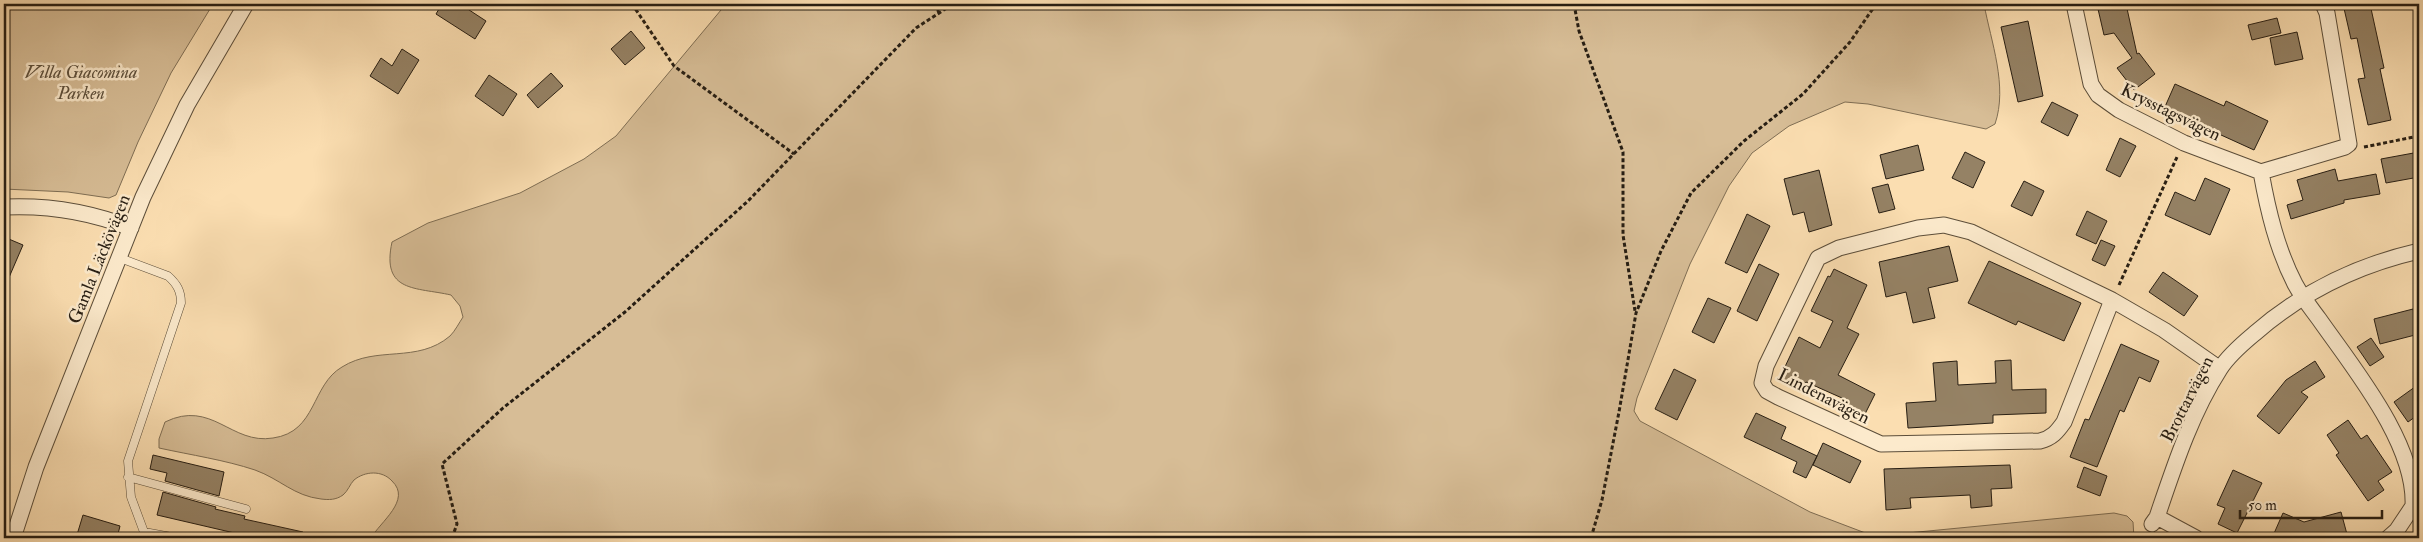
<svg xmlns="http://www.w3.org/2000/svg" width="2423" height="542" font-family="'IM FELL Double Pica',serif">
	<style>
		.green { fill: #d7bd96; stroke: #7f6e54 }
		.building { fill: #958265; stroke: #271e13 }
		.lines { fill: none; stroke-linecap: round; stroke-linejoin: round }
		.service-casing { stroke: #5c4e3a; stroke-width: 9 }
		.minor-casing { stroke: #5c4e3a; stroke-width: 17 }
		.path { stroke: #271e13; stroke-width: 3; stroke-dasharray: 4 2.5; stroke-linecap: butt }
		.service { stroke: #fceacc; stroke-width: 8 }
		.minor { stroke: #fceacc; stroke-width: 15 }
		.labels { text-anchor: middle; stroke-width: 5; stroke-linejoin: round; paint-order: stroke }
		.park-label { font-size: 18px; font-style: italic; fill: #5c4e3a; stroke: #fceacc }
		.street-label { font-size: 18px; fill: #271e13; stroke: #fceacc }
	</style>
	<rect width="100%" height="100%" fill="#fbdeb1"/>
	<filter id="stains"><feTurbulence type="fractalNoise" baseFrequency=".004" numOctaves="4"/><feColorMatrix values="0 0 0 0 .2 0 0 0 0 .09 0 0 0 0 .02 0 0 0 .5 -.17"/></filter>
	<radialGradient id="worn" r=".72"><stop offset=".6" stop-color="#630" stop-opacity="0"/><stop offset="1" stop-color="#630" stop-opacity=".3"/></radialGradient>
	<path class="green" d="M 4,4 L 213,4 L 171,73 L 138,142 L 116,195 L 109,198 L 68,192 L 4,189 Z
		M 726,4 L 1984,4 C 1991,42 2008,86 1995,124 L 1986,129 L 1868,104 L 1845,102 L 1789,126 L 1752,153 L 1729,186 L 1690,264 L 1637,398 L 1634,411 L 1640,421 L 1810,512 L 1868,534 L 1887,535 L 2114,513 L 2127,516 L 2133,522 L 2134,538 L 371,538 C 380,522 412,500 392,481 C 382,470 365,471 354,480 C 350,484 348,491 343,495 C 336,500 329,500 321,499 C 294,496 280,479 255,470 C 225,460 191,455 159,448 L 159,439 L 165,422 C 212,399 231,445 273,438 C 317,432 311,385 342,367 C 377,345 417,364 450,336 C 455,331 459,323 463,317 L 460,306 L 451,295 C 416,287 381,293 392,242 L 428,223 L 520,193 L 584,159 L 616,136 Z"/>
	<path class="building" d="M 442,4 L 460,4 L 486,21 L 475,39 L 436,14 Z
		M 2126,4 L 2137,54 L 2139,53 L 2155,74 L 2134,90 L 2117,68 L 2132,58 L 2114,33 L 2104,35 L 2098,9 Z
		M 2343,4 L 2370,4 L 2384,68 L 2380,69 L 2391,120 L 2368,125 L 2358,79 L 2365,78 L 2357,38 L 2351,39 Z
		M 2277,18 L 2281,33 L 2252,40 L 2248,25 Z
		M 2028,21 L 2043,96 L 2018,102 L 2001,27 Z
		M 631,31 L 645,48 L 625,65 L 611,49 Z
		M 2297,32 L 2303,59 L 2275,65 L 2270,38 Z
		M 402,49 L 419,60 L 398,94 L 370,76 L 381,58 L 392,66 Z
		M 551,73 L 563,86 L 538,108 L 527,95 Z
		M 489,75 L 517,94 L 503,116 L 475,96 Z
		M 2175,84 L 2224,106 L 2226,101 L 2268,121 L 2254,150 L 2164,109 Z
		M 2052,102 L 2078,115 L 2068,136 L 2041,122 Z
		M 2120,138 L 2136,146 L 2120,177 L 2106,170 Z
		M 1918,145 L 1924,170 L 1886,179 L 1880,155 Z
		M 1965,152 L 1985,162 L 1973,188 L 1952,178 Z
		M 2419,152 L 2419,177 L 2386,183 L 2381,159 Z
		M 2335,169 L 2338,181 L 2376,174 L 2380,194 L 2344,200 L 2344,203 L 2291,219 L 2287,205 L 2303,200 L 2297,180 Z
		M 1819,170 L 1832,225 L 1809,232 L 1804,212 L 1793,215 L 1784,179 Z
		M 2205,178 L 2230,189 L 2210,235 L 2165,215 L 2175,192 L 2195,201 Z
		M 2024,181 L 2044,191 L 2032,216 L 2011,206 Z
		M 1888,184 L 1895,209 L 1879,213 L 1872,188 Z
		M 2087,211 L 2107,221 L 2096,244 L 2076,235 Z
		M 1747,214 L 1770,226 L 1747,273 L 1725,263 Z
		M 4,237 L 23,245 L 4,289 Z
		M 2101,240 L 2115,246 L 2105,266 L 2092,260 Z
		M 1949,246 L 1958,281 L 1928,288 L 1935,318 L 1913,323 L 1906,292 L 1886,297 L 1879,262 Z
		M 1989,261 L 2081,303 L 2064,341 L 2018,321 L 2016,325 L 1968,303 Z
		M 1759,264 L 1779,274 L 1757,321 L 1737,311 Z
		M 1834,269 L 1867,285 L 1847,328 L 1859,334 L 1838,375 L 1875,394 L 1864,416 L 1839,404 L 1842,398 L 1806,382 L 1802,391 L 1782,381 L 1786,372 L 1783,371 L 1799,337 L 1820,348 L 1833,321 L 1811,311 L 1828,276 L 1830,277 Z
		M 2163,272 L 2198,296 L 2184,316 L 2149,292 Z
		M 1708,298 L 1731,308 L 1714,343 L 1692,332 Z
		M 2413,309 L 2419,334 L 2380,344 L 2374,319 Z
		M 2371,338 L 2384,357 L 2370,366 L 2357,347 Z
		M 2121,344 L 2159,361 L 2150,382 L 2139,377 L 2124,412 L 2120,410 L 2097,467 L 2070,457 L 2085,419 L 2089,420 Z
		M 2011,360 L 2012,390 L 2046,389 L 2046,413 L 1993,415 L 1993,423 L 1908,428 L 1906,403 L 1936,401 L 1933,363 L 1957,361 L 1958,385 L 1996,383 L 1995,361 Z
		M 2315,361 L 2325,377 L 2301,392 L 2308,397 L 2279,434 L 2257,416 L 2286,380 Z
		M 1674,369 L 1696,380 L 1677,420 L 1655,409 Z
		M 2419,384 L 2419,414 L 2408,422 L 2394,402 Z
		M 1756,413 L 1786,427 L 1781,439 L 1817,456 L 1806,478 L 1793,472 L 1797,462 L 1744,437 Z
		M 2348,420 L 2361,439 L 2367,435 L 2392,472 L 2378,481 L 2384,490 L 2368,501 L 2336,455 L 2339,453 L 2327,435 Z
		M 1823,443 L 1861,461 L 1850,483 L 1813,465 Z
		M 153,455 L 224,472 L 219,496 L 165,481 L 167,473 L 150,469 Z
		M 2010,465 L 2012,488 L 1991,489 L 1992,506 L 1971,508 L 1970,495 L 1910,498 L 1911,508 L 1886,510 L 1884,469 Z
		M 2084,467 L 2107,476 L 2100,496 L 2077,487 Z
		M 2233,470 L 2262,483 L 2237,533 L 2218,524 L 2225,508 L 2217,505 Z
		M 163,492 L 216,507 L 215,509 L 245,516 L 244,519 L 303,532 L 302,538 L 256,538 L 157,515 Z
		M 2341,512 L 2348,538 L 2272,538 L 2283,513 L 2304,522 Z
		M 83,515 L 120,526 L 117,538 L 76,538 Z"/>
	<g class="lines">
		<defs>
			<path id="service" d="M 120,258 L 168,276 C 177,284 181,291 181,303 L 128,461 L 131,497 L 144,532 L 145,538
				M 128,477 L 246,509
				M 144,532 L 177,538"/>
			<path id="minor" d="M 2074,4 L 2091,84 L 2098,95 L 2119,110 L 2184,143 L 2261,172 L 2345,147 L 2349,144 L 2327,13 L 2323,4
				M 2261,172 C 2268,211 2277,249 2295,284 C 2302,297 2311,308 2319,319 C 2354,369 2416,444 2413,506 L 2397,530 L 2388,538
				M 4,207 C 47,205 91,212 131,228
				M 2112,300 L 2064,422 C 2057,432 2052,438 2040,441 L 1881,444 L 1778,397 L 1767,391 L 1762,383 L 1766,366 L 1818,258 L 1839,248 L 1918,228 L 1944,225 L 1971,232 L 2112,300 L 2164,330 L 2220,369
				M 2157,517 L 2196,538
				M 2152,524 L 2157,517 C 2174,467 2191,414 2220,369 C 2228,356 2242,344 2254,334 C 2302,292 2358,265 2419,251
				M 13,538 L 36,467 L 143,197 L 187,105 L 246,4"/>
		</defs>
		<use href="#service" class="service-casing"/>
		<use href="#minor" class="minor-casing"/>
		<path class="path" d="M 632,4 L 674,66 L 794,154
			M 935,4 L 939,13
			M 1574,4 L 1579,31 L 1623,152 L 1623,235 L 1635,311
			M 2416,4 L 2419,22
			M 2364,147 L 2419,136
			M 2119,285 L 2177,157
			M 452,538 L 457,524 L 442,464 L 503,408 L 625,312 L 748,201 L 916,28 L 953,4
			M 1591,538 L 1602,500 L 1619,412 L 1636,313 L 1661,251 L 1691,193 L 1744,141 L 1803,94 L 1850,42 L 1876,4"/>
		<use href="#service" class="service"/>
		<use href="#minor" class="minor"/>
	</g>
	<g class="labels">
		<g class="park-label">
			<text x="81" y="78">Villa Giacomina<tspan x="81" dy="21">Parken</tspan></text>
		</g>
		<g class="street-label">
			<text transform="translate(2171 112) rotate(26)" y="6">Krysstagsvägen</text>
			<text transform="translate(99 259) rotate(-68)" y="6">Gamla Läckövägen</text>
			<text transform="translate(1824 396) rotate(27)" y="6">Lindenavägen</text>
			<text transform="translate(2187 399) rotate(-63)" y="6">Brottarvägen</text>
		</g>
	</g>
	<rect width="2423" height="542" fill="none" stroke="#fbdeb1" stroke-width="20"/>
	<rect x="5" y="5" width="2413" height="532" fill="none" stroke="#271e13" stroke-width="2.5"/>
	<rect x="10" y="10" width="2403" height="522" fill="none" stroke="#271e13"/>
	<path d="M2240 510v8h142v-8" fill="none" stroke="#271e13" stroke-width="2.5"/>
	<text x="2248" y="510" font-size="15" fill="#271e13" stroke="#fceacc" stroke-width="4" paint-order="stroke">50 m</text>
	<rect width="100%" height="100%" filter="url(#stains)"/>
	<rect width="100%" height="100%" fill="url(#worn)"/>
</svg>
